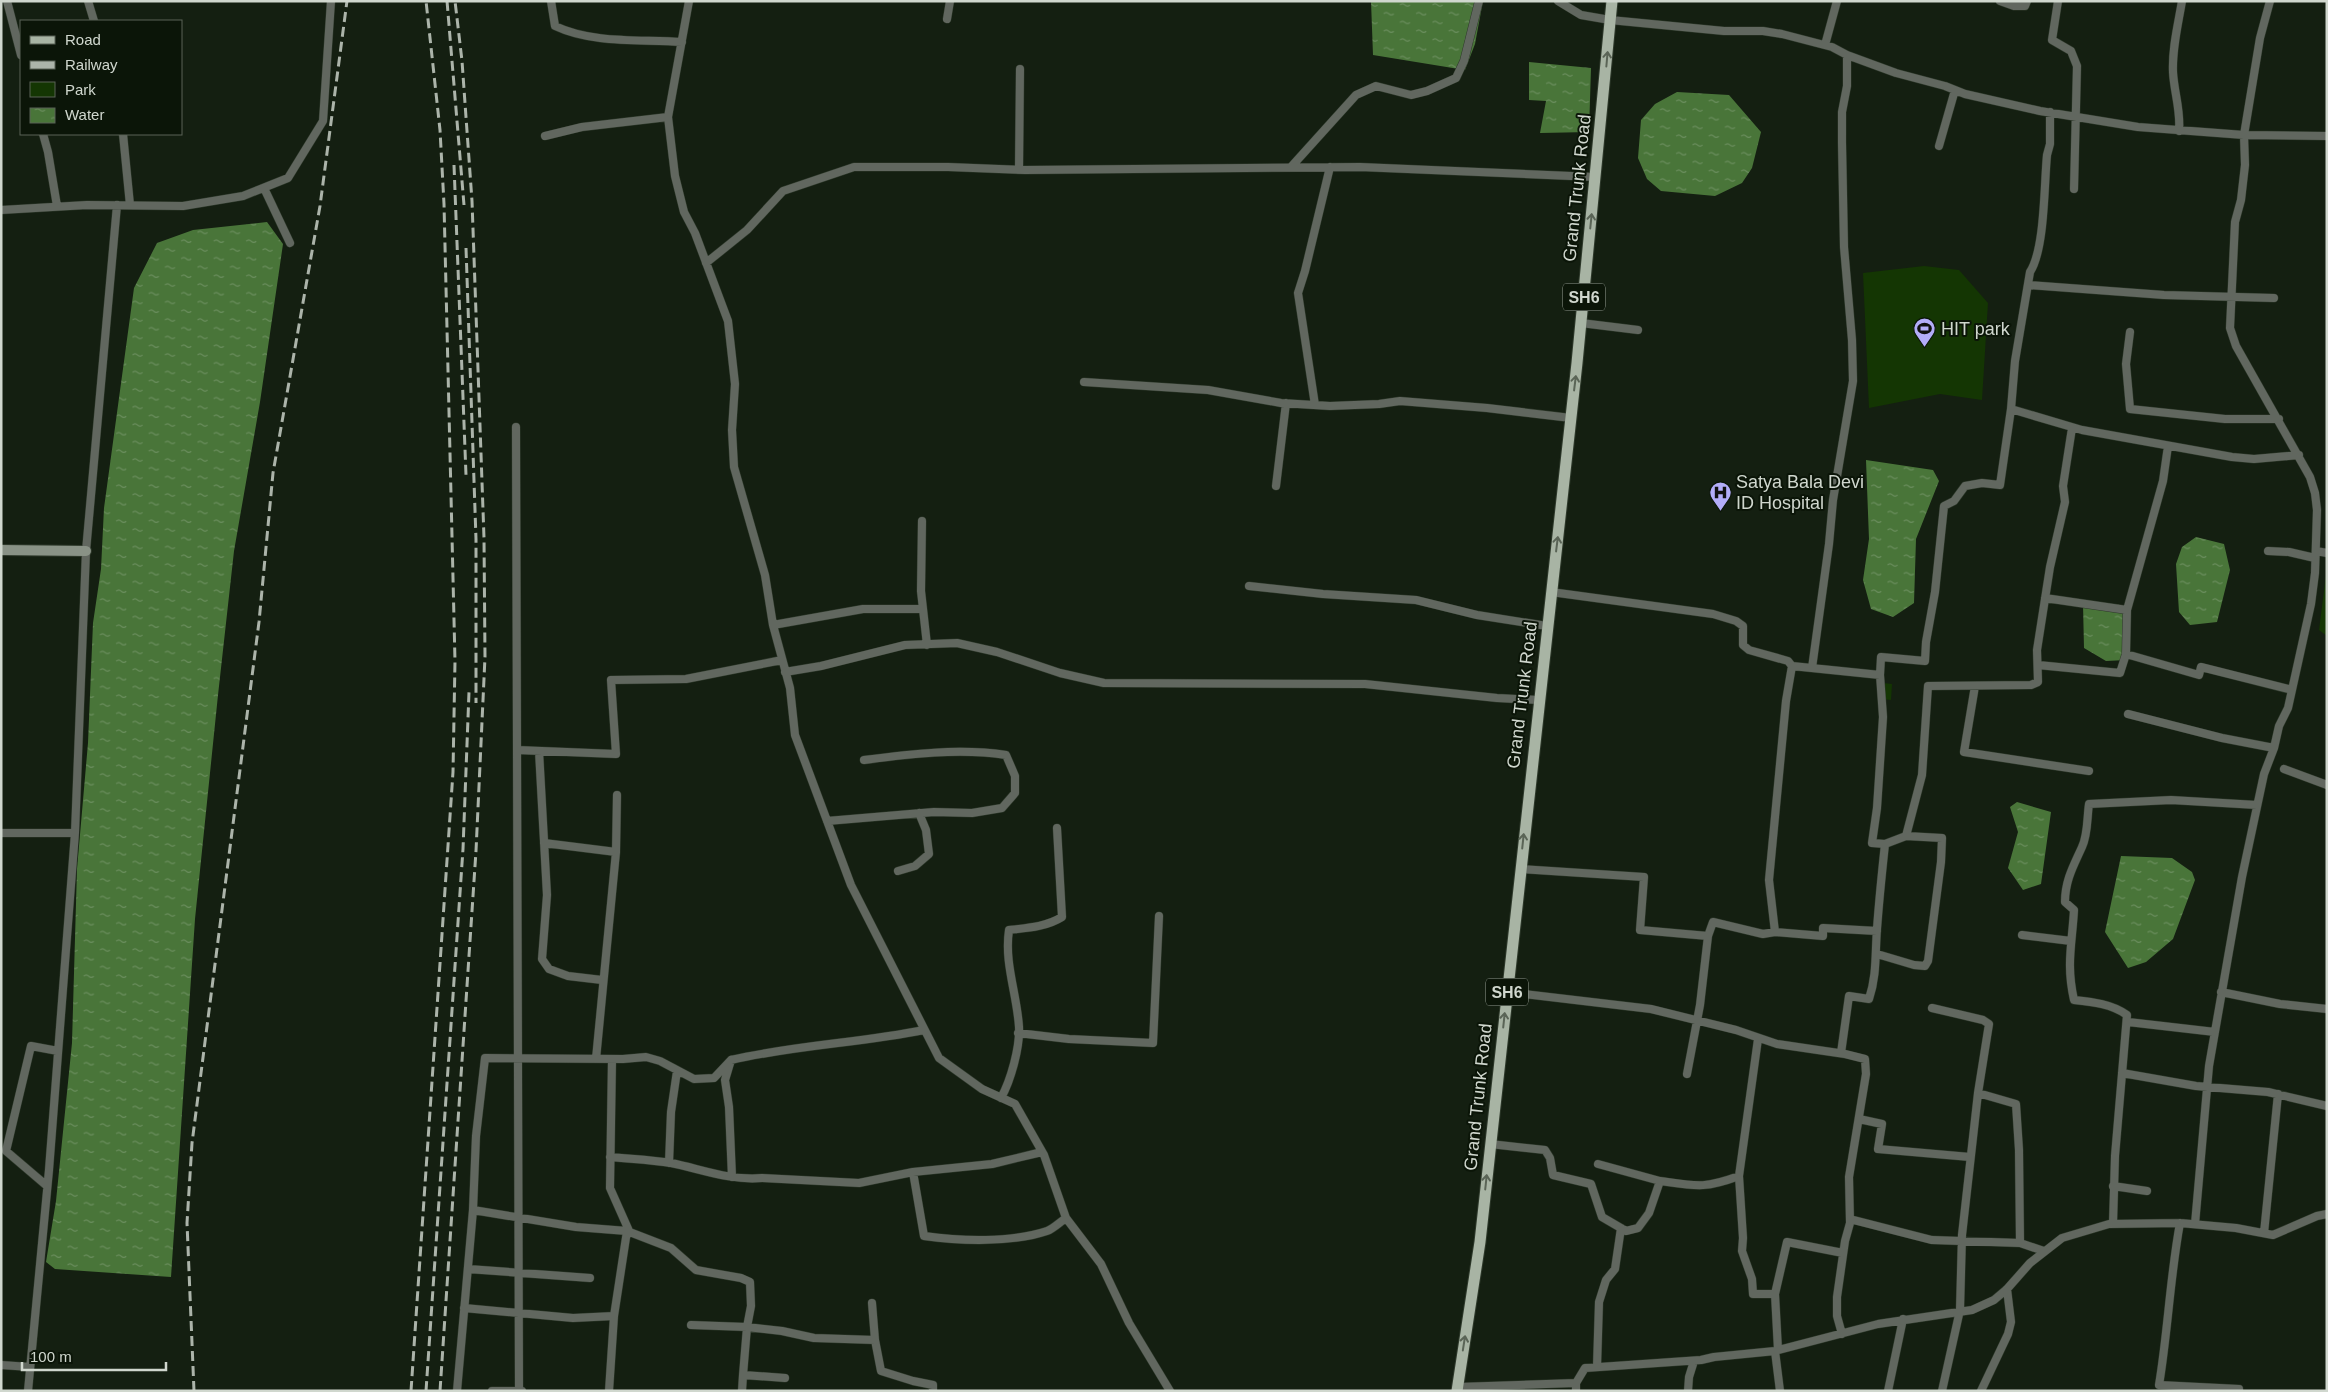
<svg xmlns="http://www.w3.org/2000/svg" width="2328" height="1392" font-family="Arial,sans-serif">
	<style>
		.park { fill: #143603 }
		.water { fill: url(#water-ripples) }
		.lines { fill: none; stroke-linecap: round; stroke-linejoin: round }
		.street-casing { stroke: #2e392b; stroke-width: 9 }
		.secondary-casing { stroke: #2e392b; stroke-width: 12 }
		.primary-casing { stroke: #2e392b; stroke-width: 13 }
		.street { stroke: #61675f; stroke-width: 8 }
		.secondary { stroke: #899286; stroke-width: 10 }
		.primary { stroke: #a8b4a4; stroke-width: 11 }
		.rail { stroke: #acb4aa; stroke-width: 3; stroke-dasharray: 10 5; stroke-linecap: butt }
		.oneway { stroke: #5a6456 }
		.labels { text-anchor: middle; stroke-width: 4; stroke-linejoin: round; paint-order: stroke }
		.shield { fill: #0b1508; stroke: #959d93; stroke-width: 1 }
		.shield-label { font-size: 16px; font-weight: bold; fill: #d0d7ce }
		.street-label { font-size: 18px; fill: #d0d7ce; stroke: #0b1508 }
		.poi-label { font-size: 18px; fill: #d0d7ce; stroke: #0b1508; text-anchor: start }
	</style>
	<defs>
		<pattern id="water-ripples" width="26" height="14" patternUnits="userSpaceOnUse" patternTransform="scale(1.25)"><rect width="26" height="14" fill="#497539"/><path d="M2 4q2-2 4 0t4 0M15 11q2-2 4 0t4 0" fill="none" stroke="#6b8e5e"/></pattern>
	</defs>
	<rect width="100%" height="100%" fill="#141f11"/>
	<path class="park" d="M 1924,266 L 1959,270 L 1988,303 L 1982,400 L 1940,394 L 1869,408 L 1863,273 Z
		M 2327,567 L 2327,636 L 2319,630 Z
		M 1883,683 L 1892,684 L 1891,700 L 1882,699 Z"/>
	<path class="water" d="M 1371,1 L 1483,1 L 1475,44 L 1465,70 L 1373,55 Z
		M 1529,62 L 1591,68 L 1589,132 L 1540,133 L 1546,101 L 1529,100 Z
		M 1677,92 L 1729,95 L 1761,132 L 1752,168 L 1742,183 L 1715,196 L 1661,191 L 1647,179 L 1638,158 L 1641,120 L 1655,104 Z
		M 267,222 L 283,244 L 260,402 L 234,551 L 218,695 L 195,919 L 171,1277 L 55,1269 L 46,1262 L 56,1201 L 72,1043 L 77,869 L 88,743 L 93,623 L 101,569 L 104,508 L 134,288 L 157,243 L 193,230 Z
		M 1866,460 L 1933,470 L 1939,481 L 1916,539 L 1914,603 L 1893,617 L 1871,609 L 1863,580 L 1869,539 Z
		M 2196,537 L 2224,544 L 2230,570 L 2217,622 L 2190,625 L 2179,612 L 2176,564 L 2182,547 Z
		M 2083,604 L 2118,604 L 2131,616 L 2126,660 L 2106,661 L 2084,648 Z
		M 2017,802 L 2051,812 L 2041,884 L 2023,890 L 2008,868 L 2018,832 L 2010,807 Z
		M 2121,856 L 2172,858 L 2192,872 L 2195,880 L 2173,939 L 2146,962 L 2128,968 L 2105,932 Z"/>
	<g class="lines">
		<defs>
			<path id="street" d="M 7,1 L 21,55
				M 88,1 L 94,21
				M 551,1 L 555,26 C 593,44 641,39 682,42
				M 689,1 L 668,117 L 675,176 L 684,212 L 695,233 L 728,321 L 735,384 L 732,430 L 734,467 L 765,575 L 773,625 L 790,688 L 795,735 L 851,885 L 939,1058 L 982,1089 L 1015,1104 L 1044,1155 L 1066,1218 L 1101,1264 L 1129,1323 L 1170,1391
				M 1558,1 L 1581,15 L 1610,20 L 1724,31 L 1763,31 L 1782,34 L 1832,47 L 1847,55 L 1896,73 L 1945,86 L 1965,94 L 2040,111 L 2138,127 L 2244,135 L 2245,165 L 2241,200 L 2235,222 L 2230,328 L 2236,346 L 2310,477 L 2315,493 L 2317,510 L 2315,573 L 2311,604 L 2288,708 L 2279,726 L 2274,748 L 2264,774 L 2242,877 L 2209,1066 L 2195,1224
				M 2000,1 L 2014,6 L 2025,6 L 2027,1
				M 2058,1 L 2052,40 L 2071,51 L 2077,66 L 2074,189
				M 2270,1 L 2260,38 L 2244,135 L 2327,136
				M 947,19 L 950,1
				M 1825,45 L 1837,1
				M 2050,112 L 2050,144 L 2047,155 C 2044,185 2045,249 2030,272 L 2015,361 L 2011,409 L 2082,430 L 2232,457 L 2254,459 L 2299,455
				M 2179,131 C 2181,111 2174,92 2173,72 C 2172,48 2178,25 2182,1
				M 43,134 L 48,152 L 57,206
				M 123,134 L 130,205
				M 545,136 L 582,127 L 668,117
				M 1939,146 L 1955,90
				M 1291,167 L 1356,95 L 1376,86 L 1411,95 L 1427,91 L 1456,78 L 1464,61 L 1479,1
				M 1019,170 L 1020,69
				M 264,188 L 290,243
				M 1,210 L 87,205 L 183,206 L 243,196 L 288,178 L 323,121 L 331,1
				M 706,263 L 747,230 L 783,191 L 854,167 L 948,167 L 1025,170 L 1360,167 L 1595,177
				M 2028,285 L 2164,295 L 2274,298
				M 1581,323 L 1638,330
				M 2130,332 L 2126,364 L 2130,409 L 2225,419 L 2279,419
				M 1084,382 L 1208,390 L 1281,403 L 1330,406 L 1379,404 L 1400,401 L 1487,408 L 1571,418
				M 1315,405 L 1298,293 L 1305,271 L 1330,167
				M 516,427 L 519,1391
				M 1276,486 L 1286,403
				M 922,521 L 921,591 L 927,645
				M 2268,551 L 2289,552 L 2315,558
				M 2316,551 L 2327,553
				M 1249,586 L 1323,594 L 1416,600 L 1477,615 L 1547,626
				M 1551,592 L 1713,614 L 1736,621 L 1743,626 L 1743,645 L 1749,650 L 1788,661 L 1792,666 L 1880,675 L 1881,657 L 1925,661 L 1926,642 L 1935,592 L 1944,506 L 1954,501 L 1965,486 L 1982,483 L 2000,485 L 2011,409
				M 2045,598 L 2127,610
				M 773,625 L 863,609 L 922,609
				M 2126,654 L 2127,610 L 2163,481 L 2168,446
				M 2038,665 L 2120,673 L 2126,654 L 2199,675 L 2201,667 L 2292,690
				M 1812,668 L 1829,544 L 1833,500 L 1853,381 L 1852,340 L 1844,247 L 1842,143 L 1842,112 L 1847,86 L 1847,55
				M 785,672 L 821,666 L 905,645 L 957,643 L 997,652 L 1060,673 L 1104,683 L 1365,684 L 1497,698 L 1539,700
				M 1975,686 L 1964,752 L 2089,771
				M 2128,714 L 2222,738 L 2274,748
				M 517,750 L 616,754 L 611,680 L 686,679 L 782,660
				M 539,751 L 547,895 L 542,959 L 549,969 L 568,976 L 602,980
				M 2284,769 L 2327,785
				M 827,821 L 934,812 L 972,813 L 1002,808 L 1015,793 L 1015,776 L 1006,755 C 959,748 910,754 864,760
				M 1,833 L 75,833
				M 1906,836 L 1922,775 L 1928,686 L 2031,685 L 2038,682 L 2037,650 L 2050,567 L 2065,502 L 2063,486 L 2072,428
				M 544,843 L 616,852
				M 1520,869 L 1644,877 L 1640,930 L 1708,936
				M 898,871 L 915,866 L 929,854 L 926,830 L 919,813
				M 1775,932 L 1769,880 L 1786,701 L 1792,666
				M 2022,935 L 2071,941
				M 1877,954 L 1914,965 L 1925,966 L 1928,961 L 1941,862 L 1942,838 L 1906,836 L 1885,844 L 1872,843 L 1877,808 L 1883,717 L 1880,675
				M 1507,992 L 1651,1009 L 1736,1030 L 1777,1044 L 1845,1054 L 1865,1059 L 1866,1074 L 1849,1177 L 1850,1223 L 1845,1241 L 1837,1297 L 1837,1316 L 1842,1334
				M 2221,992 L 2280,1004 L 2327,1009
				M 1932,1008 L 1983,1020 L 1989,1024 L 1978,1093
				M 2128,1022 L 2215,1032
				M 1018,1033 L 1069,1039 L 1153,1043 L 1159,916
				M 1841,1053 L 1849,996 L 1869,999 C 1877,975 1875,954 1877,929 C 1879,901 1882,872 1885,844
				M 596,1059 L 616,852 L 617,795
				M 612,1059 L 610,1188 L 630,1233
				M 2122,1073 L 2196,1086 L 2268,1092 L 2327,1106
				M 1687,1074 L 1700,1005 L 1708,936 L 1713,922 L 1763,934 L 1775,932 L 1823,936 L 1823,928 L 1877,931
				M 1001,1098 C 1011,1080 1020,1047 1019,1027 C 1017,994 1004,963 1009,930 C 1027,928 1046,927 1062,917 L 1057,828
				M 1859,1119 L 1882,1124 L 1878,1149 L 1970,1157
				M 1490,1144 L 1545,1150 L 1550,1158 L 1553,1175 L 1591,1184 L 1602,1217 L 1626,1231 L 1638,1228 L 1649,1213 L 1660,1181 C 1696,1186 1704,1189 1739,1176 L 1758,1039
				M 610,1157 C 630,1159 652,1160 671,1163 C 701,1169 731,1181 762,1178 L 859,1183 L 913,1172 L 992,1164 L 1042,1152
				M 669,1163 L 671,1112 L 677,1071
				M 1598,1164 L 1660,1181
				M 913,1172 L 924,1236 C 960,1241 1011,1243 1047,1231 C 1053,1229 1060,1222 1066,1218
				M 1739,1176 L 1743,1238 L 1742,1251 L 1752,1279 L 1753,1294 L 1775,1294
				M 732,1177 L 729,1107 L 725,1080 L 731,1060 C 795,1045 860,1043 924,1030
				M 47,1186 L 6,1151 L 31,1046 L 58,1051
				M 2113,1186 L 2147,1191
				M 473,1210 L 576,1227 L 627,1231 L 671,1248 L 696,1270 L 741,1278 L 750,1282 L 751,1306 L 747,1327 L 691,1325
				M 1850,1219 L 1932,1240 L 2020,1243 L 2044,1251
				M 2180,1223 C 2170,1277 2168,1331 2159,1385 L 2239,1389 L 2239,1391
				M 2113,1224 L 2115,1156 L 2127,1015 C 2112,1004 2093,1002 2074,1000 C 2066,964 2072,945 2074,910 L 2065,902 C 2065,880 2074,865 2082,847 C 2088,835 2087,817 2089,804 L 2171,800 L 2257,805
				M 2264,1233 L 2278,1094
				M 468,1269 L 590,1278
				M 872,1303 L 875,1340
				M 464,1308 L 573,1318 L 614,1316
				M 1778,1350 L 1775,1294 L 1787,1242 L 1843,1253
				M 1775,1351 L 1780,1391
				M 1,1365 L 30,1367
				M 1597,1367 L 1599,1302 L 1606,1280 L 1615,1269 L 1621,1228
				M 743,1375 L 747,1327 L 782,1331 L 814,1338 L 875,1340 L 881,1371 L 913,1381 L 933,1385 L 933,1391
				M 1458,1387 L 1576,1383
				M 28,1391 L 49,1170 L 75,833 L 86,551 L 117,205
				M 457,1391 L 473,1210 L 476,1136 L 485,1058 L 623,1059 L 646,1057 L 660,1061 L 694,1079 L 714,1078 L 731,1060
				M 492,1391 L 522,1391
				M 609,1391 L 614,1316 L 627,1231
				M 742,1391 L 743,1375 L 785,1378
				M 1576,1391 L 1576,1383 L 1585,1368 L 1701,1360 L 1714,1357 L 1775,1351 L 1878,1324 L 1972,1310 L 1994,1300 L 2007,1289 L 2030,1263 L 2062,1238 L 2109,1224 L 2180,1223 L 2236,1228 L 2273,1235 L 2317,1216 L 2327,1214
				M 1688,1391 L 1689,1377 L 1694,1361
				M 1888,1391 L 1903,1319
				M 1942,1391 L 1960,1310 L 1962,1235 L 1978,1093 L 2016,1104 L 2019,1150 L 2020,1243
				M 1981,1391 L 2008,1334 L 2011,1322 L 2007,1289"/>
			<path id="secondary" d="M 1,550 L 86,551"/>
			<path id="primary" d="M 1457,1391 L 1480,1242 L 1577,363 L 1612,1"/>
		</defs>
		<use href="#street" class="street-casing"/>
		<use href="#secondary" class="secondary-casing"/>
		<use href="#primary" class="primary-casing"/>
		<use href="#street" class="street"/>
		<use href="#secondary" class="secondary"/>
		<use href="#primary" class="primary"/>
		<path class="rail" d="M 447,1 L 464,205
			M 454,165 L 466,475
			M 466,248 L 476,539 L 476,703
			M 194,1391 L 187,1223 L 192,1143 L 259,622 L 273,473 L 320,206 L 347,1
			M 411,1391 L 453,772 L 455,661 L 444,204 L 440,130 L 426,1
			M 426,1391 L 463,849 L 469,692
			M 440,1391 L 476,851 L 485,657 L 484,538 L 472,201 L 462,61 L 455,1"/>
	</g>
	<defs><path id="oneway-shaft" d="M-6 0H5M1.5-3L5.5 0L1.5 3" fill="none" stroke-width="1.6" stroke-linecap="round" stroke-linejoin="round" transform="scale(1.25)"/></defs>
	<g class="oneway">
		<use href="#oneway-shaft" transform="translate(1607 59) rotate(-85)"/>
		<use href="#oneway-shaft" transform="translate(1591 221) rotate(-84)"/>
		<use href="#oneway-shaft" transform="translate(1575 383) rotate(-83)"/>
		<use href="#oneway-shaft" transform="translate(1557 544) rotate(-83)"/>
		<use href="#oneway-shaft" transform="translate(1523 841) rotate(-84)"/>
		<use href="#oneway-shaft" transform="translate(1504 1020) rotate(-84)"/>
		<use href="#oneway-shaft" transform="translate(1486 1182) rotate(-84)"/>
		<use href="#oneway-shaft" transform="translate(1464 1343) rotate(-81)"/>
	</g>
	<defs>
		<symbol id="stadium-pin" viewBox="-11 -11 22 30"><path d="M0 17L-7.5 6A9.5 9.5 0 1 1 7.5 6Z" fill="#b3adf9" stroke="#0b1508"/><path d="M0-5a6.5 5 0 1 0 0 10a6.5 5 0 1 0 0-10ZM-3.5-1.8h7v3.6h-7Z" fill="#111"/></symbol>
		<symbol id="hospital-pin" viewBox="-11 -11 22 30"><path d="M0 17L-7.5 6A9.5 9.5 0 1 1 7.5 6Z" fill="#b3adf9" stroke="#0b1508"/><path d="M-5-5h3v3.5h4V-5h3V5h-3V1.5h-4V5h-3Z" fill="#111"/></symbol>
	</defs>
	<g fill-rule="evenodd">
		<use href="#stadium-pin" x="1912" y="316" width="25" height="34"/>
		<use href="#hospital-pin" x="1708" y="480" width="25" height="34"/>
	</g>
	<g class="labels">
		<g class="shield">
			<rect x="1563" y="283.5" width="42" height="27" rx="4"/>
			<rect x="1486" y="978.5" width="42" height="27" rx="4"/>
		</g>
		<g class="shield-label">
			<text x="1584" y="303">SH6</text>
			<text x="1507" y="998">SH6</text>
		</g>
		<g class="street-label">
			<text transform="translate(1577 188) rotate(-84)" y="6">Grand Trunk Road</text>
			<text transform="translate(1522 695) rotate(-83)" y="6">Grand Trunk Road</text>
			<text transform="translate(1478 1097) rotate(-84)" y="6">Grand Trunk Road</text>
		</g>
		<g class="poi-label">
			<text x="1941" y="335">HIT park</text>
			<text x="1736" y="488">Satya Bala Devi<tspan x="1736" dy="21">ID Hospital</tspan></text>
		</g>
	</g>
	<rect width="2328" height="1392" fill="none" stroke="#d0d7ce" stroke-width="5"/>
	<rect x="20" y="20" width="162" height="115" fill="#0b1508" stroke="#5a6357"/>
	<rect x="30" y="36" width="25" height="8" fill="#a8b4a4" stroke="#5a6357"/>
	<text x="65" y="45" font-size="15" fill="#d0d7ce">Road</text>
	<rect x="30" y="61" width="25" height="8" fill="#acb4aa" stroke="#5a6357"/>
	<text x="65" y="70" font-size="15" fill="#d0d7ce">Railway</text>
	<rect x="30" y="82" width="25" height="15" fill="#143603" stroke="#5a6357"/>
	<text x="65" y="95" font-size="15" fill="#d0d7ce">Park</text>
	<rect x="30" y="108" width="25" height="15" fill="url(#water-ripples)" stroke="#5a6357"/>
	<text x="65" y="120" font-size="15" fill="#d0d7ce">Water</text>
	<path d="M22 1362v8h144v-8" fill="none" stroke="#d0d7ce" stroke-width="2.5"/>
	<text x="30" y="1362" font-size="15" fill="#d0d7ce" stroke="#0b1508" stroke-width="4" paint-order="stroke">100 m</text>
</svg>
